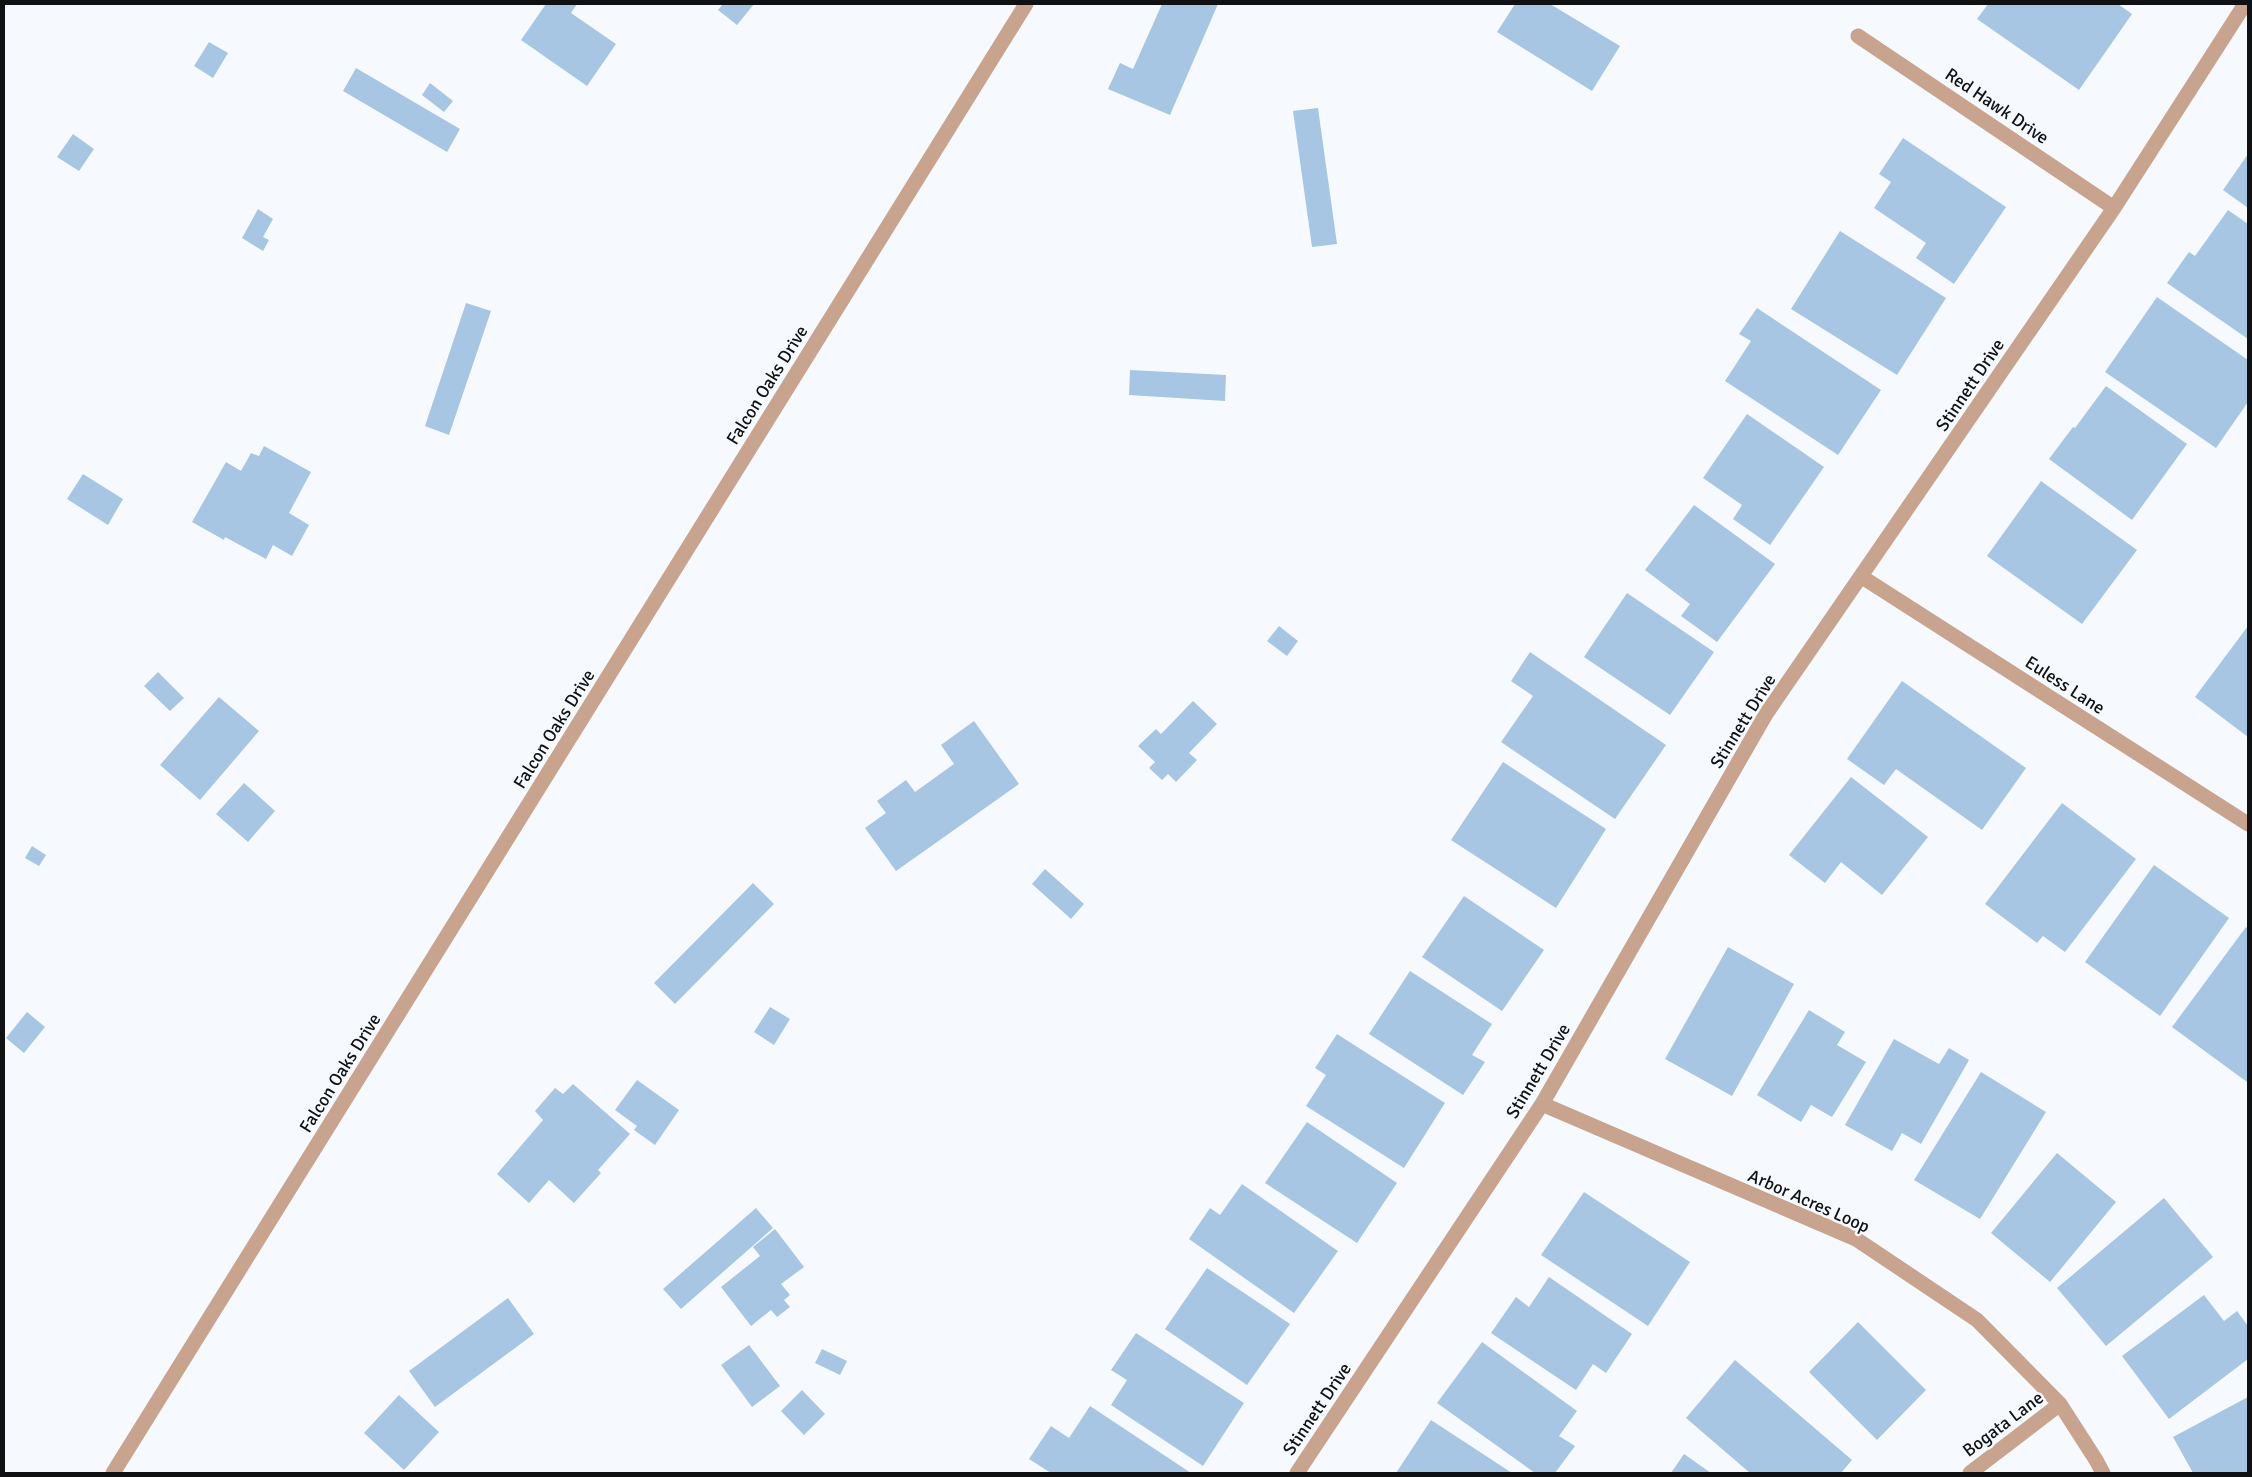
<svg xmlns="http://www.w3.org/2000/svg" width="2252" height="1477" font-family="Signika,sans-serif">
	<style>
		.building { fill: #a6c6e4 }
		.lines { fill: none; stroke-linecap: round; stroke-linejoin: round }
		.minor { stroke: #c8a48f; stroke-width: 15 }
		.labels { text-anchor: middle; stroke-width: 5; stroke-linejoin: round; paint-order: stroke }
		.street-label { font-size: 18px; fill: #0f1112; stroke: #f6fafe }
	</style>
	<rect width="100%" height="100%" fill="#f6fafe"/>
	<path class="building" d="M 546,4 L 577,4 L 571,13 L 616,44 L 587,86 L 521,40 Z
		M 723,4 L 754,4 L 737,25 L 718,10 Z
		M 1162,4 L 1218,4 L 1170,115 L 1108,89 L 1120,63 L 1133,69 Z
		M 1515,4 L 1550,4 L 1620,46 L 1592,91 L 1497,32 Z
		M 1988,4 L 2118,4 L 2132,14 L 2079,90 L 1977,19 Z
		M 209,42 L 228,53 L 213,78 L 194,66 Z
		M 356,68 L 460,129 L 447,152 L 343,91 Z
		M 430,83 L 453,101 L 444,112 L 422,95 Z
		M 1318,108 L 1337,244 L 1312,247 L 1293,111 Z
		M 73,134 L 94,149 L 79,171 L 57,157 Z
		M 1903,138 L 2006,207 L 1954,284 L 1916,258 L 1926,243 L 1874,208 L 1891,182 L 1879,174 Z
		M 2248,154 L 2248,208 L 2223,190 Z
		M 258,209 L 273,219 L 263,237 L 269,240 L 263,251 L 242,238 Z
		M 2228,210 L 2248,224 L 2248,339 L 2167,283 L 2189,252 L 2195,256 Z
		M 1840,231 L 1946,298 L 1897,375 L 1791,309 Z
		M 2157,297 L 2248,360 L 2248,402 L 2216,448 L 2105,372 Z
		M 466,303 L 491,311 L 449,435 L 425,426 Z
		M 1757,308 L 1881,390 L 1838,455 L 1725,381 L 1751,341 L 1739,334 Z
		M 1130,370 L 1226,375 L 1225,401 L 1129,395 Z
		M 2106,386 L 2187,444 L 2132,520 L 2049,459 L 2073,427 L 2075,428 Z
		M 1747,414 L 1824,467 L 1770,545 L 1733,519 L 1742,505 L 1703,478 Z
		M 264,446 L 311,472 L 289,513 L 309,525 L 292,556 L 273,545 L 266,559 L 225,537 L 224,540 L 192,522 L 226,462 L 241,471 L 251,453 L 259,456 Z
		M 83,474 L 123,499 L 108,525 L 67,499 Z
		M 2041,481 L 2137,550 L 2082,624 L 1987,556 Z
		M 1694,505 L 1775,564 L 1717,642 L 1681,616 L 1690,604 L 1645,570 Z
		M 1627,593 L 1714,652 L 1670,715 L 1584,657 Z
		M 1279,626 L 1298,641 L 1287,656 L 1267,641 Z
		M 2248,626 L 2248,737 L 2195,697 Z
		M 1530,652 L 1666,745 L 1615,819 L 1501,742 L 1533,696 L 1511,681 Z
		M 158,672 L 184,698 L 170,711 L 144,686 Z
		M 1902,681 L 2026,768 L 1982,830 L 1896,769 L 1884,785 L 1847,759 Z
		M 219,697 L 259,731 L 200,800 L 160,765 Z
		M 1193,701 L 1217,724 L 1189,753 L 1197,760 L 1176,782 L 1168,774 L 1162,780 L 1149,768 L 1155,762 L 1138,746 L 1156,729 L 1161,734 Z
		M 974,721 L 1019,784 L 896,871 L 865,828 L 886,813 L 877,801 L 906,780 L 915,792 L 954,764 L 941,745 Z
		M 1503,762 L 1606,829 L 1556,908 L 1451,840 Z
		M 1851,777 L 1928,837 L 1882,895 L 1841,862 L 1825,883 L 1789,855 Z
		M 244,783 L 275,811 L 248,842 L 216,814 Z
		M 2062,803 L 2136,859 L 2065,952 L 2043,936 L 2037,943 L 1985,904 Z
		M 32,846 L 46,855 L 39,866 L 25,858 Z
		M 2154,865 L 2229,918 L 2160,1016 L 2085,962 Z
		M 1045,869 L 1084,904 L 1071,919 L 1032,884 Z
		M 753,883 L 774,904 L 675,1004 L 654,983 Z
		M 1464,896 L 1544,950 L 1502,1011 L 1422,957 Z
		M 2246,927 L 2248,929 L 2247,1082 L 2172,1027 Z
		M 1728,947 L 1794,984 L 1732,1096 L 1665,1059 Z
		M 1410,971 L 1492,1024 L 1472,1055 L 1485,1062 L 1463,1095 L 1369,1034 Z
		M 770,1007 L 790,1019 L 774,1045 L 754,1032 Z
		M 1809,1010 L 1845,1032 L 1837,1045 L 1866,1062 L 1832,1117 L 1811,1105 L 1801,1122 L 1757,1095 Z
		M 27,1012 L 45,1027 L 24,1053 L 6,1038 Z
		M 1337,1034 L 1445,1103 L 1404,1168 L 1306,1106 L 1326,1075 L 1315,1068 Z
		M 1894,1039 L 1939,1064 L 1949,1048 L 1969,1060 L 1921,1144 L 1902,1133 L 1892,1151 L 1845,1125 Z
		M 1981,1072 L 2046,1112 L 1980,1219 L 1914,1180 Z
		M 637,1080 L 679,1110 L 655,1145 L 634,1130 L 637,1126 L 615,1110 Z
		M 573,1084 L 630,1134 L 598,1170 L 601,1173 L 574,1203 L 549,1180 L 529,1203 L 497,1174 L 543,1120 L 535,1111 L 555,1088 L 563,1094 Z
		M 1307,1122 L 1397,1183 L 1357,1243 L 1265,1183 Z
		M 2057,1153 L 2116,1202 L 2050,1282 L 1991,1233 Z
		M 1242,1184 L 1338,1251 L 1294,1313 L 1189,1239 L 1210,1208 L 1220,1215 Z
		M 1584,1192 L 1690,1262 L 1648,1326 L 1541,1255 Z
		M 2164,1198 L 2213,1257 L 2106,1346 L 2057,1288 Z
		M 756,1208 L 773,1228 L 681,1309 L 663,1289 Z
		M 775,1229 L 804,1267 L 781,1284 L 790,1295 L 784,1300 L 790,1307 L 777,1317 L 771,1310 L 751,1326 L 721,1287 L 760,1256 L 753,1247 Z
		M 1207,1268 L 1290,1324 L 1247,1385 L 1165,1329 Z
		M 1549,1277 L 1632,1334 L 1606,1373 L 1593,1364 L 1576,1390 L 1491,1333 L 1516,1297 L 1529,1307 Z
		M 2204,1295 L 2224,1321 L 2237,1311 L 2248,1326 L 2248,1359 L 2169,1419 L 2122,1356 Z
		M 508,1298 L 534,1334 L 435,1407 L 409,1371 Z
		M 1858,1322 L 1926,1390 L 1877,1440 L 1809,1372 Z
		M 1136,1333 L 1244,1403 L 1203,1466 L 1111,1405 L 1127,1380 L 1111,1370 Z
		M 1482,1342 L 1577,1411 L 1559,1436 L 1575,1446 L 1555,1473 L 1535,1473 L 1437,1403 Z
		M 749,1345 L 780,1386 L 752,1407 L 721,1365 Z
		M 822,1349 L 847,1361 L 840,1375 L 815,1363 Z
		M 1735,1360 L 1852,1460 L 1841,1473 L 1750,1473 L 1686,1418 Z
		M 802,1390 L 825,1414 L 804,1435 L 781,1411 Z
		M 399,1395 L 439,1432 L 404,1470 L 364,1433 Z
		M 2248,1397 L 2248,1473 L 2193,1473 L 2173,1437 Z
		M 1090,1406 L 1191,1473 L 1051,1473 L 1029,1459 L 1051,1426 L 1069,1438 Z
		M 1431,1420 L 1512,1473 L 1396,1473 Z
		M 1684,1454 L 1711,1473 L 1671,1473 Z"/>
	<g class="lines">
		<path class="minor" d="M 1858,36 L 2114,208
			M 1862,577 L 2248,824
			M 1542,1104 L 1856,1239 L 1977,1320 L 2060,1404 L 2096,1460 L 2103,1473
			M 113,1473 L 1026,4
			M 1297,1473 L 1542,1104 L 1766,714 L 2114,208 L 2245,4
			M 1970,1473 L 2060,1404"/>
	</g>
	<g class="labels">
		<g class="street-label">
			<text transform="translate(1997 106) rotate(34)" y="6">Red Hawk Drive</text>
			<text transform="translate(767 385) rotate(-58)" y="6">Falcon Oaks Drive</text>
			<text transform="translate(1970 385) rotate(-56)" y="6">Stinnett Drive</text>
			<text transform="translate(2065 685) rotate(33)" y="6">Euless Lane</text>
			<text transform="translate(1743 721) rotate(-58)" y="6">Stinnett Drive</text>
			<text transform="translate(554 729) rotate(-58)" y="6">Falcon Oaks Drive</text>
			<text transform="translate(1538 1071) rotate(-59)" y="6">Stinnett Drive</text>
			<text transform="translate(340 1073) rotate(-58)" y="6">Falcon Oaks Drive</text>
			<text transform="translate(1809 1201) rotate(24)" y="6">Arbor Acres Loop</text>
			<text transform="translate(1317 1409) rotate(-56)" y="6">Stinnett Drive</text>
			<text transform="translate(2003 1424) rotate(-37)" y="6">Bogata Lane</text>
		</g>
	</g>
	<rect width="2252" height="1477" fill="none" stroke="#0f1112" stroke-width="10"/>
</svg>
